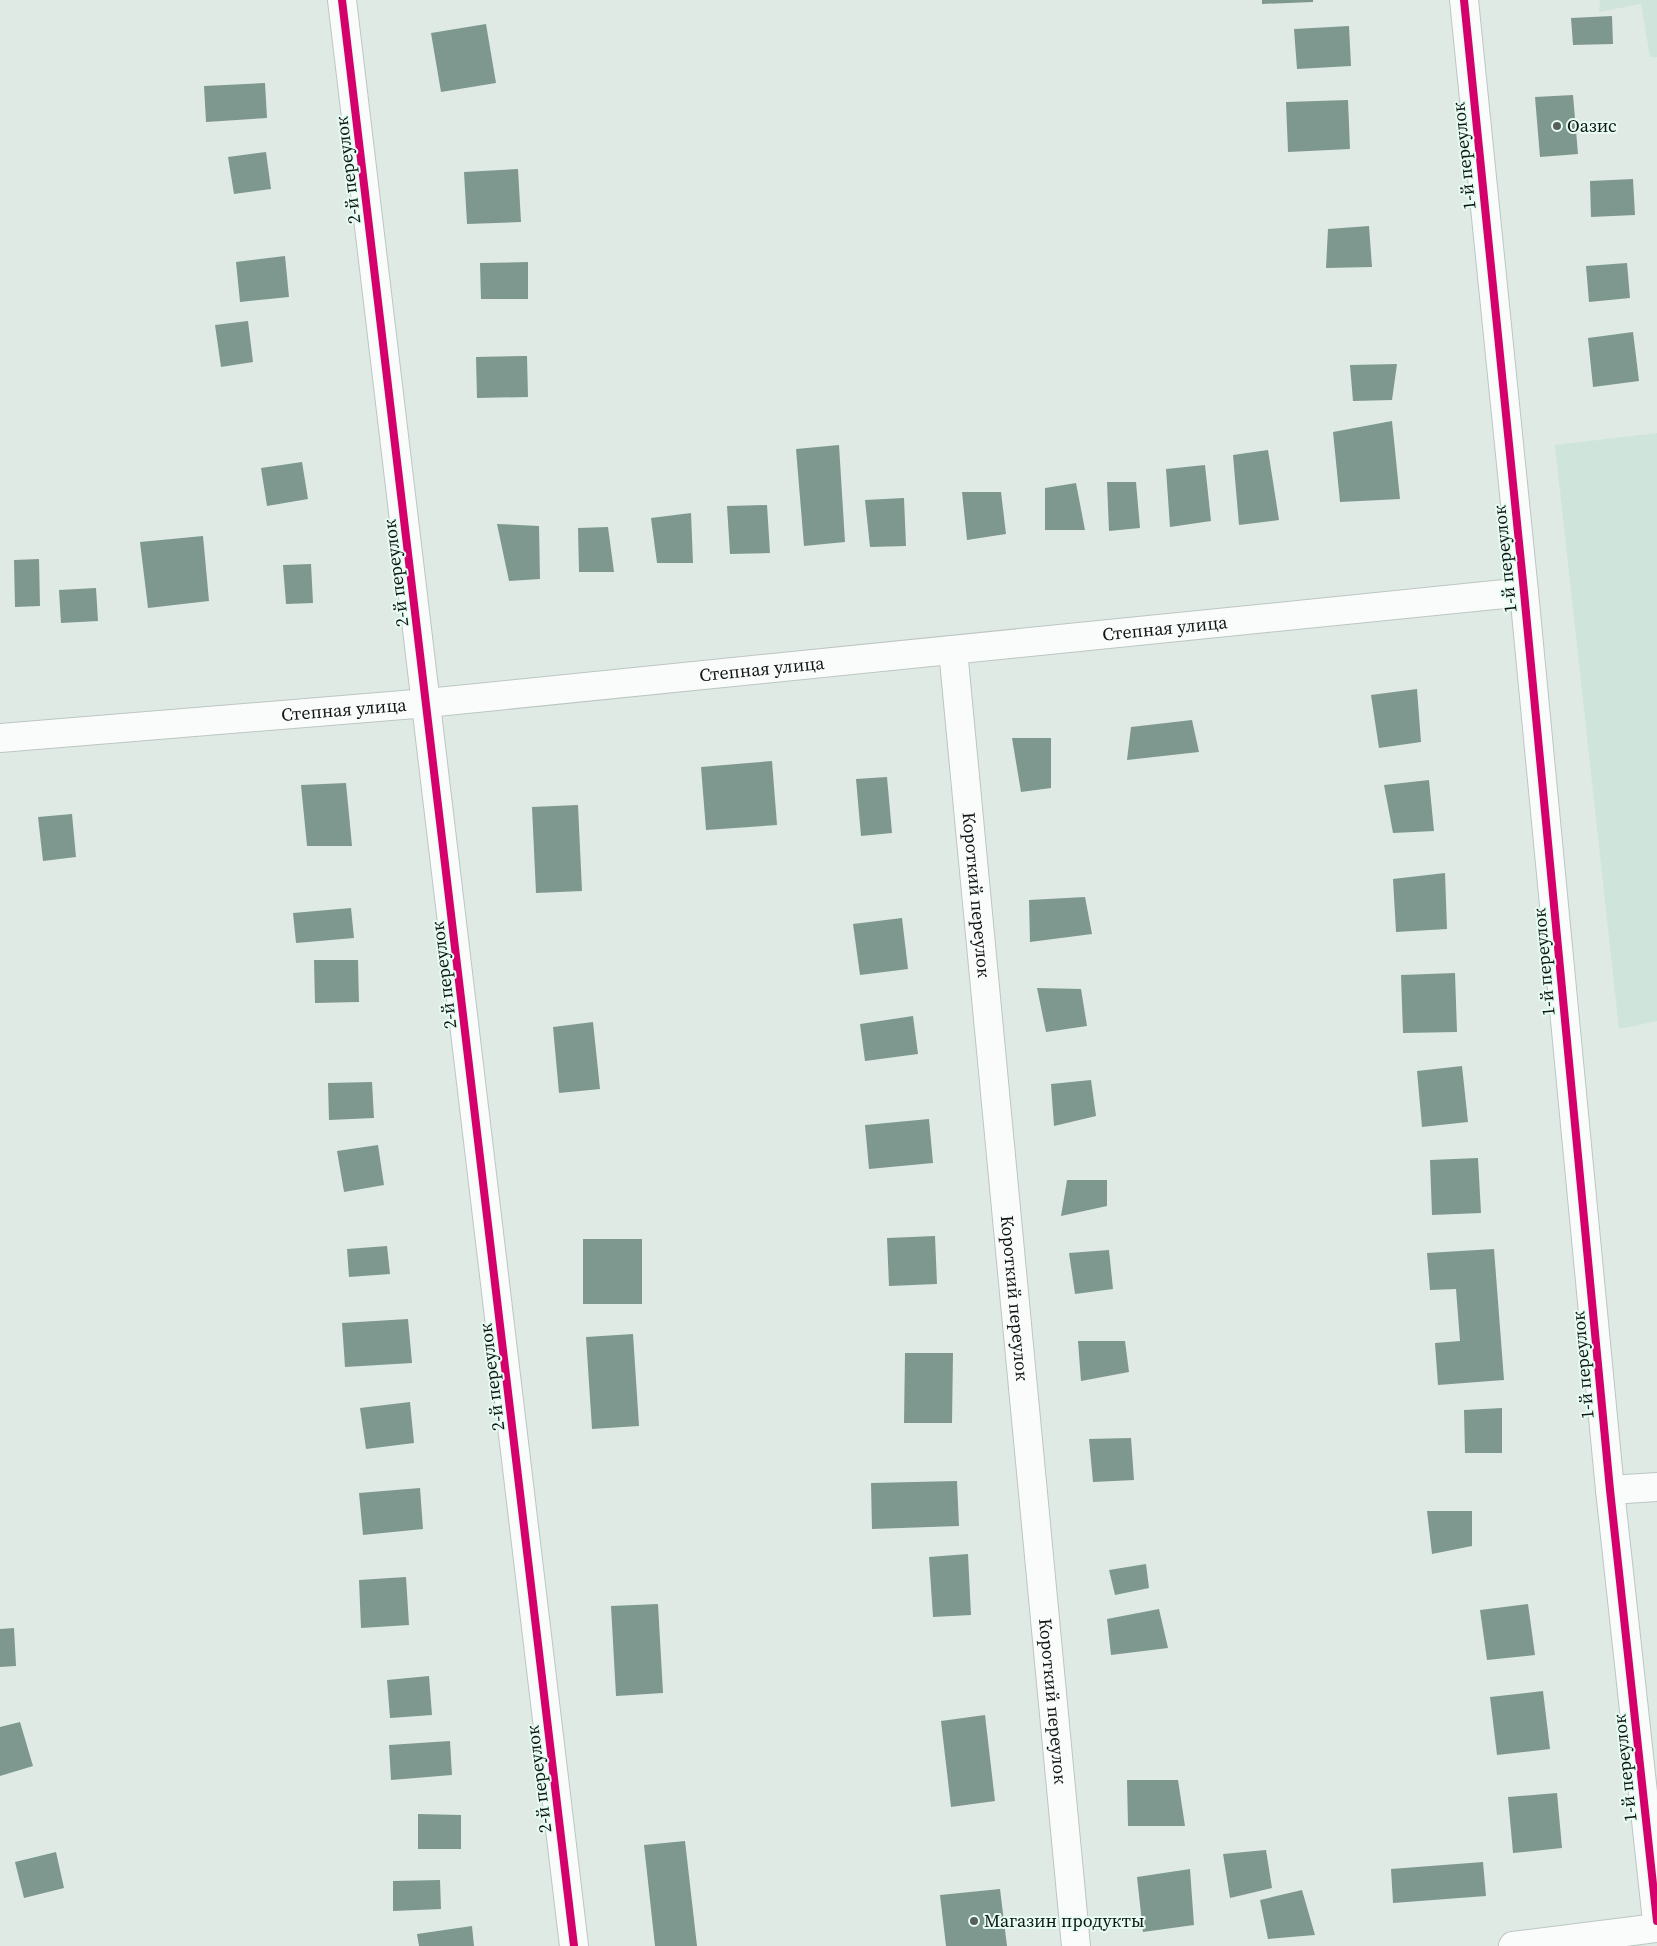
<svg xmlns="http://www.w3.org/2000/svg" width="1657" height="1946" font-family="'Source Serif 4',serif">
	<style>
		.built { fill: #cfe5db }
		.building { fill: #7e988f }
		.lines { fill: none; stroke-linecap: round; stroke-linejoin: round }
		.minor-casing { stroke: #bdc6c2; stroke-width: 30 }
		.minor { stroke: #fafcfb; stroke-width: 28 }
		.cycleway-casing { stroke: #e7fcf2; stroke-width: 11 }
		.cycleway { stroke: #d6006c; stroke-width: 8 }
		.poi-dot { fill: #58605c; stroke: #e7fcf2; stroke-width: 2 }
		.labels { text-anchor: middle; stroke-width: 4; stroke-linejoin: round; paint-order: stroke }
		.poi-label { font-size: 18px; fill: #0f1613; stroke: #e7fcf2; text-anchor: start }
		.street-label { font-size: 18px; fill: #0f1613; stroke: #e7fcf2 }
	</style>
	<rect width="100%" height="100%" fill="#dfeae5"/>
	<path class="built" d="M 1600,0 L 1657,0 L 1657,57 L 1650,57 L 1641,4 L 1599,12 Z
		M 1657,433 L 1657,1021 L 1619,1029 L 1555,445 Z"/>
	<path class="building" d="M 1262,0 L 1313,0 L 1313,2 L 1262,4 Z
		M 1612,16 L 1613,44 L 1573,45 L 1571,18 Z
		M 486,24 L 496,83 L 441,92 L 431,33 Z
		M 1349,26 L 1351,66 L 1297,69 L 1294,29 Z
		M 265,83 L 267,118 L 206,122 L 204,86 Z
		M 1573,95 L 1578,154 L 1540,157 L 1535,97 Z
		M 1348,100 L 1350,149 L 1288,152 L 1286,102 Z
		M 266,152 L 271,189 L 234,194 L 228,157 Z
		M 518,169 L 521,222 L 467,224 L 464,172 Z
		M 1633,179 L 1635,215 L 1591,217 L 1590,181 Z
		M 1369,226 L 1372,267 L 1326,268 L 1328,229 Z
		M 285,256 L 289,297 L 240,302 L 236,262 Z
		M 528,262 L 528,299 L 481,299 L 480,263 Z
		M 1627,263 L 1630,298 L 1589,302 L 1586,266 Z
		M 248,321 L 253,362 L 221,367 L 215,325 Z
		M 1633,332 L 1639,381 L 1593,387 L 1588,338 Z
		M 527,356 L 528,397 L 477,398 L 476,357 Z
		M 1397,364 L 1392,400 L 1353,401 L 1350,365 Z
		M 1392,421 L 1400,499 L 1340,502 L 1333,432 Z
		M 839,445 L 845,542 L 804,546 L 796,449 Z
		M 1268,450 L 1279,520 L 1239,525 L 1233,455 Z
		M 302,462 L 308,499 L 267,506 L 261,468 Z
		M 1205,465 L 1211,521 L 1170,527 L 1166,469 Z
		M 1107,482 L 1136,482 L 1140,528 L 1109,531 Z
		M 1076,483 L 1085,530 L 1045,530 L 1045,488 Z
		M 962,492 L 1001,492 L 1006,534 L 967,540 Z
		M 904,498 L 906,546 L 870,547 L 865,500 Z
		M 767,505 L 770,553 L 730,554 L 727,506 Z
		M 691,513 L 693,563 L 657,563 L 651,518 Z
		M 497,524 L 539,526 L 540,579 L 509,581 Z
		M 608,527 L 614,572 L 579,572 L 578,528 Z
		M 203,536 L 209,601 L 148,608 L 140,542 Z
		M 39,559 L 40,606 L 15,607 L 14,560 Z
		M 311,564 L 313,603 L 286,604 L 283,565 Z
		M 96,588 L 98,621 L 61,623 L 59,590 Z
		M 1417,689 L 1421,742 L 1379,748 L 1371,695 Z
		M 1192,720 L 1199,752 L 1127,760 L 1131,727 Z
		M 1012,738 L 1051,738 L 1051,788 L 1021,792 Z
		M 772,761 L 777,825 L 706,830 L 701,767 Z
		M 887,777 L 892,833 L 861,836 L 856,779 Z
		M 1429,780 L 1434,831 L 1393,833 L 1384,785 Z
		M 346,783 L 352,846 L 307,846 L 301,785 Z
		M 578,805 L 582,891 L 536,893 L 532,807 Z
		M 72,814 L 76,857 L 43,861 L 38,817 Z
		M 1445,873 L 1447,929 L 1396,932 L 1393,879 Z
		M 1085,897 L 1092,934 L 1030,942 L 1029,900 Z
		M 351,908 L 354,938 L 296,943 L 293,913 Z
		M 902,918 L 908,969 L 860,975 L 853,924 Z
		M 314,960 L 358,960 L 359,1002 L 315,1003 Z
		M 1455,973 L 1457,1032 L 1403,1033 L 1401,975 Z
		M 1037,988 L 1081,989 L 1087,1026 L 1046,1032 Z
		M 913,1016 L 918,1054 L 865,1061 L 860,1024 Z
		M 593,1022 L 600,1089 L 559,1093 L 553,1027 Z
		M 1462,1066 L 1468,1122 L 1422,1127 L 1417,1071 Z
		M 1091,1080 L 1096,1116 L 1054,1126 L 1051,1084 Z
		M 372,1082 L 374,1118 L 329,1120 L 328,1083 Z
		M 929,1119 L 933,1163 L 869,1169 L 865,1125 Z
		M 378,1145 L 384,1185 L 344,1192 L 337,1151 Z
		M 1478,1158 L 1481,1213 L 1432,1215 L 1430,1160 Z
		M 1067,1180 L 1107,1180 L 1107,1206 L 1061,1216 Z
		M 935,1236 L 937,1284 L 889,1286 L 887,1238 Z
		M 583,1239 L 642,1239 L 642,1304 L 583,1304 Z
		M 387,1246 L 390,1274 L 349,1277 L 347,1249 Z
		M 1494,1249 L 1504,1380 L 1438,1385 L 1435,1343 L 1460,1341 L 1456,1289 L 1430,1290 L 1427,1253 Z
		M 1109,1250 L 1113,1289 L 1075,1294 L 1069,1253 Z
		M 408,1319 L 412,1363 L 345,1367 L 342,1323 Z
		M 633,1334 L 639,1426 L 592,1429 L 586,1337 Z
		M 1078,1341 L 1125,1341 L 1129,1372 L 1081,1381 Z
		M 905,1353 L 953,1353 L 952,1423 L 904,1423 Z
		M 410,1402 L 414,1443 L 366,1449 L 360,1408 Z
		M 1502,1408 L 1502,1453 L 1465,1453 L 1464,1410 Z
		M 1131,1438 L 1134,1480 L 1093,1482 L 1089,1439 Z
		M 957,1481 L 959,1526 L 872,1529 L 871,1483 Z
		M 420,1488 L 423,1529 L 363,1535 L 359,1493 Z
		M 1427,1511 L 1472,1511 L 1472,1546 L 1432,1554 Z
		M 968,1554 L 971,1615 L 933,1617 L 929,1557 Z
		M 1146,1564 L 1149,1588 L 1115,1595 L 1109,1570 Z
		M 406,1577 L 409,1625 L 361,1628 L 359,1580 Z
		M 658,1604 L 663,1693 L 616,1696 L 611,1606 Z
		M 1528,1604 L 1535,1655 L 1487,1660 L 1480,1610 Z
		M 1159,1609 L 1168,1648 L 1111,1655 L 1107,1619 Z
		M 14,1628 L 16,1666 L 0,1667 L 0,1629 Z
		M 429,1676 L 432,1715 L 390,1718 L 387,1680 Z
		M 1543,1691 L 1550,1749 L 1497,1755 L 1490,1697 Z
		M 985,1715 L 995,1801 L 951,1807 L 941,1721 Z
		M 20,1722 L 33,1766 L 0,1776 L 0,1727 Z
		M 450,1741 L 452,1775 L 391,1780 L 389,1745 Z
		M 1127,1780 L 1178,1780 L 1185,1826 L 1128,1826 Z
		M 1557,1793 L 1562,1848 L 1513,1853 L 1508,1797 Z
		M 418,1814 L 461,1815 L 461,1849 L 418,1849 Z
		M 685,1841 L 697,1946 L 655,1946 L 644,1845 Z
		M 1266,1850 L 1272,1888 L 1230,1898 L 1223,1854 Z
		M 56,1852 L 64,1888 L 24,1898 L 15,1862 Z
		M 1483,1862 L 1486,1896 L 1393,1903 L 1391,1869 Z
		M 1190,1869 L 1194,1925 L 1143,1932 L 1137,1877 Z
		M 440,1880 L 441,1909 L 393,1911 L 393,1881 Z
		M 1000,1889 L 1007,1946 L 946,1946 L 940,1895 Z
		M 1302,1890 L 1315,1935 L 1268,1939 L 1260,1900 Z
		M 472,1926 L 474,1946 L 419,1946 L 417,1934 Z"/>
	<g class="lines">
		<defs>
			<g id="minor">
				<path d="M 342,0 L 574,1946"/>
				<path d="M 1464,0 L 1524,592 L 1610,1490 L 1657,1921"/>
				<path id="s1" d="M 953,650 L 1076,1946"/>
				<path id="s2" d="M 0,738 L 427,703 L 1524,592"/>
				<path d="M 1610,1490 L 1657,1487"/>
				<path d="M 1513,1946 L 1657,1928"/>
			</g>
		</defs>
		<use href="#minor" class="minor-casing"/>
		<use href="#minor" class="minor"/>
		<defs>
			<path id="cycleway" d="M 342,0 L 574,1946
				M 1464,0 L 1524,592 L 1610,1490 L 1657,1921"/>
		</defs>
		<use href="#cycleway" class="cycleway-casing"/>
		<use href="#cycleway" class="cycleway"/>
	</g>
	<g class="poi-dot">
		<circle cx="1557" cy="126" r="5"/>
		<circle cx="974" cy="1921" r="5"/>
	</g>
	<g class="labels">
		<g class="poi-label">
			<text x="1567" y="132">Оазис</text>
			<text x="984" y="1927">Магазин продукты</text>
		</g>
		<g class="street-label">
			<text transform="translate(1464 156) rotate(-96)" y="6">1-й переулок</text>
			<text transform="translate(348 170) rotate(-97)" y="6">2-й переулок</text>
			<text transform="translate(1505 559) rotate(-96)" y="6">1-й переулок</text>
			<text transform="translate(396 573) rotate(-97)" y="6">2-й переулок</text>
			<text dy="6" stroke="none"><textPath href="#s2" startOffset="1170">Степная улица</textPath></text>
			<text dy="6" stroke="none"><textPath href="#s2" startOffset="765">Степная улица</textPath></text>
			<text dy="6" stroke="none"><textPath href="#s2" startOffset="345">Степная улица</textPath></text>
			<text dy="6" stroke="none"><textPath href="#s1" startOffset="246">Короткий переулок</textPath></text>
			<text transform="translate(1544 962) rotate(-95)" y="6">1-й переулок</text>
			<text transform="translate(444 975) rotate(-97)" y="6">2-й переулок</text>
			<text dy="6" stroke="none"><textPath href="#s1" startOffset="651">Короткий переулок</textPath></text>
			<text transform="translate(1583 1365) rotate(-95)" y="6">1-й переулок</text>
			<text transform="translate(492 1377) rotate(-97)" y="6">2-й переулок</text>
			<text dy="6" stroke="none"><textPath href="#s1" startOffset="1056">Короткий переулок</textPath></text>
			<text transform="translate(1625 1768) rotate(-96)" y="6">1-й переулок</text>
			<text transform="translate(539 1779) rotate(-97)" y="6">2-й переулок</text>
		</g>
	</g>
</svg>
